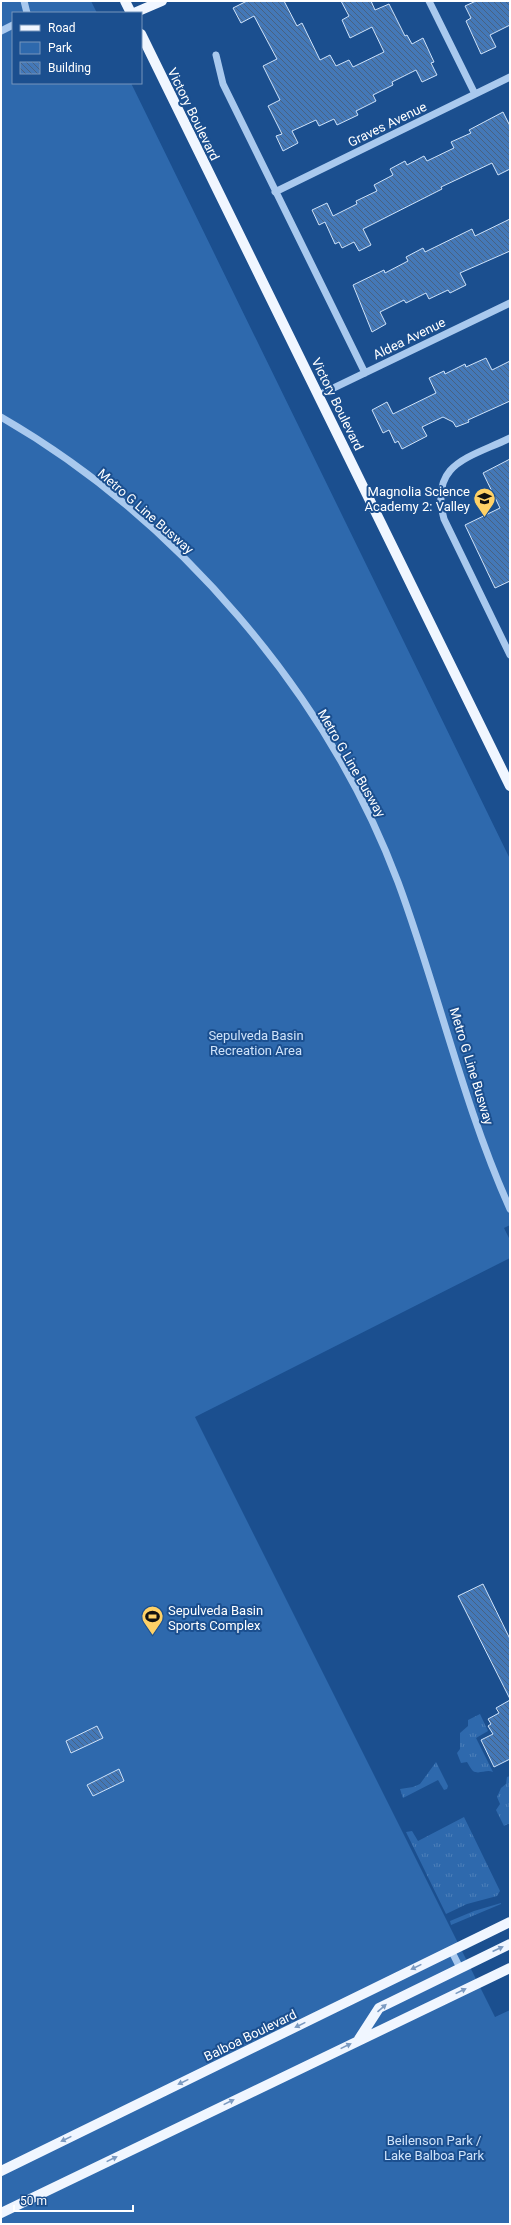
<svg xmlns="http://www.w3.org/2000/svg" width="511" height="2225" font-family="Roboto,sans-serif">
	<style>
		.grass { fill: url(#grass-tufts) }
		.park { fill: #2e69ad }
		.building { fill: url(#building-back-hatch); stroke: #cfe3fa }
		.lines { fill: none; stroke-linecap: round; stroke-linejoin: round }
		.minor { stroke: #a9c9ee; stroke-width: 7 }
		.major { stroke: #f0f6ff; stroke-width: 10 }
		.oneway { fill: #7b9ac1 }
		.labels { text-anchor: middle; stroke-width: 4; stroke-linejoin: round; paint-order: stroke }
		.street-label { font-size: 13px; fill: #fff; stroke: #1b4f8f }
		.poi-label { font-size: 13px; fill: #fff; stroke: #1b4f8f; text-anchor: end }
		.park-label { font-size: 13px; fill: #cfe3fa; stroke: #1b4f8f }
	</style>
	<defs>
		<pattern id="grass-tufts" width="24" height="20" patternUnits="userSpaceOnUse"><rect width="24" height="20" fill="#2e69ad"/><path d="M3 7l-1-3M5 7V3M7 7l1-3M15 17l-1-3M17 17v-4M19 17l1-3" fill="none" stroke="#4d80b9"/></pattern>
		<pattern id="building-back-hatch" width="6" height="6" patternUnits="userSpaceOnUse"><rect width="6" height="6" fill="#4478b7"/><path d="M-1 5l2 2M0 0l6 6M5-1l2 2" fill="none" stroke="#486282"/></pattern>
	</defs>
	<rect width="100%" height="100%" fill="#1b4f8f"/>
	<path class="grass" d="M 480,1714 L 488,1731 L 476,1738 L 493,1772 C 486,1769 479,1775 473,1771 C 471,1769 469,1765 467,1762 L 461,1763 L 457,1753 L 460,1749 L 460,1733 L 468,1726 L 468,1720 Z
		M 436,1762 L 448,1786 L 447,1789 L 444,1790 L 438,1780 L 403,1798 L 400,1789 L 413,1787 L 420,1784 Z
		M 510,1776 L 510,1823 L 504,1826 L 496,1810 L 500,1804 L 497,1797 L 501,1788 L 506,1784 L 507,1777 Z
		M 464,1817 L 500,1891 L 497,1896 L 467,1904 L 446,1914 L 406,1832 L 412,1831 L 418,1841 Z
		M 501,1903 L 501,1904 L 451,1925 L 450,1921 L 474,1911 Z"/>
	<path class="park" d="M 1,1 L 91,1 L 97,13 L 13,13 L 13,83 L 131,83 L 510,859 L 510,1225 L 504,1228 L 510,1240 L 510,1258 L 195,1417 L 495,2017 L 510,2010 L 510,2224 L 1,2224 Z"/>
	<path class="building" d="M 247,1 L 284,1 L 297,26 L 302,23 L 320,60 L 330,55 L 336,66 L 349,60 L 353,67 L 384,52 L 372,27 L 350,38 L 342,20 L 349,16 L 341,1 L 371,1 L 375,10 L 389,4 L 405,36 L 407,35 L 412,44 L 423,38 L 434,62 L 431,63 L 437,75 L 422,82 L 416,70 L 392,82 L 393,85 L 373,95 L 376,101 L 356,111 L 358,115 L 337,125 L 334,119 L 319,126 L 316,120 L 292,131 L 298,143 L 283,151 L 276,136 L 282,134 L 268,106 L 280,100 L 263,66 L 277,59 L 254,16 L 241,23 L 233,8 Z
		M 476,1 L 510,1 L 510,25 L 490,35 L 496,47 L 481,54 L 466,21 L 471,18 L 465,6 Z
		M 503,112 L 510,126 L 510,169 L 498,175 L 492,163 L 441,187 L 442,189 L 363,229 L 371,245 L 359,251 L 354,242 L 342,248 L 339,242 L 335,244 L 325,222 L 319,225 L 312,210 L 327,203 L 333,216 L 357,204 L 356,201 L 377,191 L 374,185 L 393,175 L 390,169 L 405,161 L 407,165 L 424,156 L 427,161 L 454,148 L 451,142 L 471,133 L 469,130 Z
		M 510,219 L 510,251 L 460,273 L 466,285 L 450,293 L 448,290 L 429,299 L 426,293 L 406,303 L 404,300 L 380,312 L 386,324 L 372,332 L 353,285 L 384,270 L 385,273 L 408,261 L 406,257 L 423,248 L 425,252 L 472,229 L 475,236 Z
		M 486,358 L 492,370 L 510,361 L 510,401 L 468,420 L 469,422 L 456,427 L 453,422 L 443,417 L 422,427 L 427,436 L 402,449 L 398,441 L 395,443 L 389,430 L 383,433 L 372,410 L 387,402 L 393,414 L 436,393 L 429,378 L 444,371 L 445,374 L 465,364 L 466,367 Z
		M 510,459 L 510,581 L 495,588 L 465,525 L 500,508 L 483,473 Z
		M 483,1584 L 510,1639 L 510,1699 L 458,1596 Z
		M 510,1700 L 510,1759 L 494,1767 L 481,1740 L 493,1734 L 488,1726 L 491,1724 L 488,1719 L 499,1713 L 496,1708 Z
		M 97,1726 L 103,1738 L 71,1753 L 66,1741 Z
		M 119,1769 L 124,1781 L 93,1796 L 87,1785 Z"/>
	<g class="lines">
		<path class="minor" d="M 24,1 L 27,13
			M 429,1 L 475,94
			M 1,31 L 13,25
			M 216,55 L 223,84 L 365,373
			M 275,192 L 510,77
			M 319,395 L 510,303
			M 1,417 C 176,518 327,693 398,882 C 438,990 463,1104 510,1209
			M 510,438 C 469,458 429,463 444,519 L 510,655
			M 451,1950 L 460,1968"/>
		<path class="major" d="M 125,1 L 131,13
			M 134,13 L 162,1
			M 141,34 L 510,786
			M 359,2039 L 379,2008 L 510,1944
			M 1,2171 L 510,1922
			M 1,2213 L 510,1968"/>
	</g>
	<defs><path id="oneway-solid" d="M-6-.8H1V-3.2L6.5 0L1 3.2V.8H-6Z"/></defs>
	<g class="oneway">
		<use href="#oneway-solid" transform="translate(498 1949) rotate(-25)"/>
		<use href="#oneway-solid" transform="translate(416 1967) rotate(154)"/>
		<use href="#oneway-solid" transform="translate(461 1991) rotate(-26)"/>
		<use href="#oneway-solid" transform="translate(382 2008) rotate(-41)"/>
		<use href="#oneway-solid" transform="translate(300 2025) rotate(154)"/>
		<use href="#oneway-solid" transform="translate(346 2046) rotate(-26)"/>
		<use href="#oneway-solid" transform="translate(183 2082) rotate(154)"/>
		<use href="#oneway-solid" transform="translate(229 2102) rotate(-26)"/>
		<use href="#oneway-solid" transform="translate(66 2139) rotate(154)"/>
		<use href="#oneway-solid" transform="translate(112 2159) rotate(-26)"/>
	</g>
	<defs>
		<symbol id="school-pin" viewBox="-11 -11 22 30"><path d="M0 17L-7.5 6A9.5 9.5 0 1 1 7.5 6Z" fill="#ffd166" stroke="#1b4f8f"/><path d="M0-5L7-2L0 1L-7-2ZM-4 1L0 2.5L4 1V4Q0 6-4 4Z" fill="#111"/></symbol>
		<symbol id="stadium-pin" viewBox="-11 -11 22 30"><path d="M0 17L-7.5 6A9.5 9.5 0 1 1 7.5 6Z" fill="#ffd166" stroke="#1b4f8f"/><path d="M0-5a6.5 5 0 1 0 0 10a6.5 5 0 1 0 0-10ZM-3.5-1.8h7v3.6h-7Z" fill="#111"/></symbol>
	</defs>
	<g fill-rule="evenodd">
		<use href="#school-pin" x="472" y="486" width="25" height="34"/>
		<use href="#stadium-pin" x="140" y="1604" width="25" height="34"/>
	</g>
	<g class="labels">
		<g class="street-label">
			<text transform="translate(194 114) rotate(64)" y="5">Victory Boulevard</text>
			<text transform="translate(387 124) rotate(-26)" y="5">Graves Avenue</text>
			<text transform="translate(409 338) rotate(-26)" y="5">Aldea Avenue</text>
			<text transform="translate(338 404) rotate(64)" y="5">Victory Boulevard</text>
			<text transform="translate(146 511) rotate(41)" y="5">Metro G Line Busway</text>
			<text transform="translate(352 763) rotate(60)" y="5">Metro G Line Busway</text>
			<text transform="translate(472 1066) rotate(73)" y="5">Metro G Line Busway</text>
			<text transform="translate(250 2035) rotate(-26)" y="5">Balboa Boulevard</text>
		</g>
		<g class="poi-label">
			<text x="470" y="496">Magnolia Science<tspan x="470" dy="15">Academy 2: Valley</tspan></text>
			<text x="168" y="1615" text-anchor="start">Sepulveda Basin<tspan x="168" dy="15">Sports Complex</tspan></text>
		</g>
		<g class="park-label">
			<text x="256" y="1040">Sepulveda Basin<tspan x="256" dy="15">Recreation Area</tspan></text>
			<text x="434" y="2145">Beilenson Park /<tspan x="434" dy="15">Lake Balboa Park</tspan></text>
		</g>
	</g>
	<rect width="511" height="2225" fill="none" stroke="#ffffff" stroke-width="4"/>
	<rect x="12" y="12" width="130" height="72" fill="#1b4f8f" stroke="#7695bc"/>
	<rect x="20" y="25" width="20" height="6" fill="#f0f6ff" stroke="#7695bc"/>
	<text x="48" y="32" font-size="12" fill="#ffffff">Road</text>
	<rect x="20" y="42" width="20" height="12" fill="#2e69ad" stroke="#7695bc"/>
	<text x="48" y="52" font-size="12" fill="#ffffff">Park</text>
	<rect x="20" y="62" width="20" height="12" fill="url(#building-back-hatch)" stroke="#7695bc"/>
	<text x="48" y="72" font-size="12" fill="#ffffff">Building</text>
	<path d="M14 2205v6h119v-6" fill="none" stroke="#ffffff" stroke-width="2"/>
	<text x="20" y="2205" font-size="12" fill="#ffffff" stroke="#1b4f8f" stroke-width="3" paint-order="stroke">50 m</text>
</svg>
